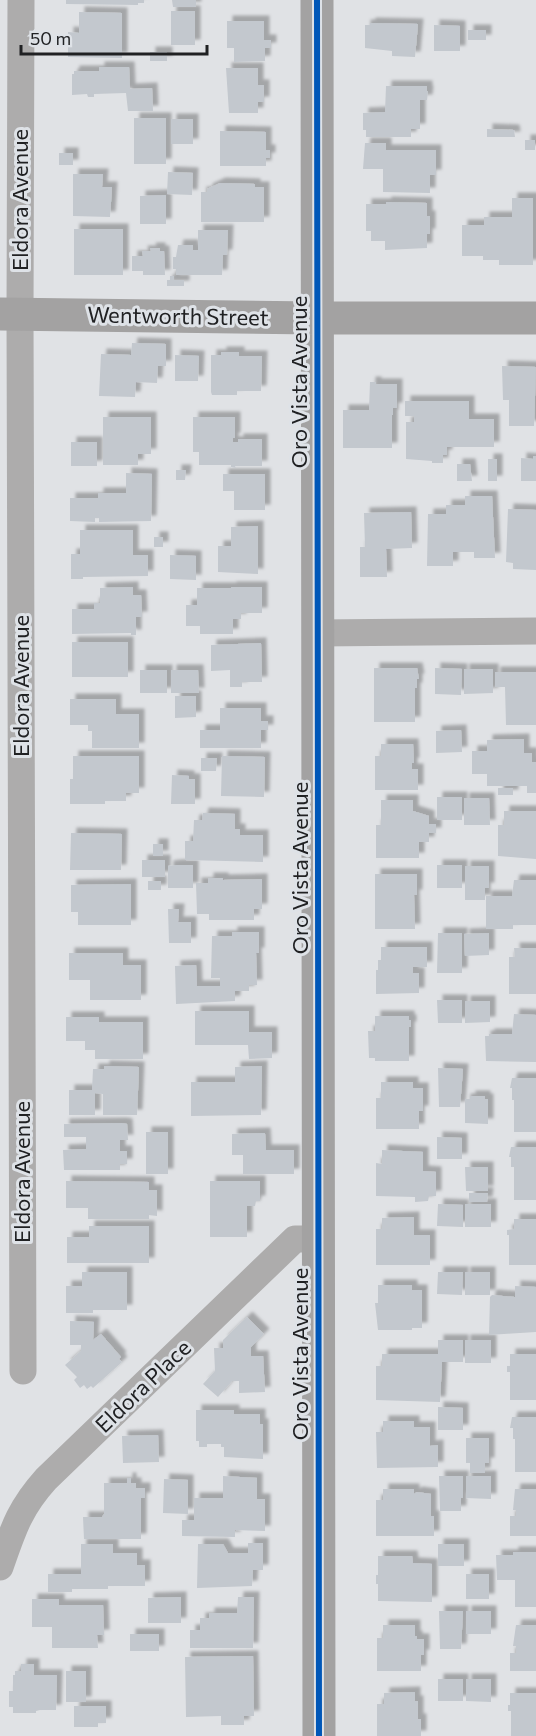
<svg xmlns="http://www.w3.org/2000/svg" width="536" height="1736" font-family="Commissioner,sans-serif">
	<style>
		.building { fill: #c3c8ce; filter: url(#shadow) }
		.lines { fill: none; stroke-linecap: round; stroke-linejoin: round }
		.street { stroke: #adacac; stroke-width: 27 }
		.secondary { stroke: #a3a2a2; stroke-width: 33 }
		.cycleway-casing { stroke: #dee2e7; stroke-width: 10 }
		.cycleway { stroke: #0057b8; stroke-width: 6 }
		.labels { text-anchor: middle; stroke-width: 6; stroke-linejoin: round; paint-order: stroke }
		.street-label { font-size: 22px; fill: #202123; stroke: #dee2e7 }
	</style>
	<defs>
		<filter id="shadow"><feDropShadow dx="5.5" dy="-5.5" stdDeviation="1.5" flood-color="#0004"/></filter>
	</defs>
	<rect width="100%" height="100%" fill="#e0e2e5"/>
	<path class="building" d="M 66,0 L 144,0 L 144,3 L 138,3 L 138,5 L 66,4 Z
		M 172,0 L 196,0 L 196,7 L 173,7 Z
		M 171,11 L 195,11 L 195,45 L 171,45 Z
		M 79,12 L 122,13 L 122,58 L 68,57 L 68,32 L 79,33 Z
		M 227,21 L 264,21 L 264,40 L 271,40 L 271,48 L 265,48 L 265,61 L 234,62 L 234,48 L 227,48 Z
		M 370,23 L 418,24 L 415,57 L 392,56 L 392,51 L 365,48 L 365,25 L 370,25 Z
		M 434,25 L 460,26 L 460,51 L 434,51 Z
		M 468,30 L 486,30 L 486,40 L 468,40 Z
		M 150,52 L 167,52 L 167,61 L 150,61 Z
		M 99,67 L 129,67 L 130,89 L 152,88 L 153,111 L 128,111 L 126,93 L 94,94 L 94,97 L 88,97 L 87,94 L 72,95 L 72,74 L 74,74 L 74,71 L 99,71 Z
		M 226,68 L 258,68 L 258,85 L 264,85 L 264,102 L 258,102 L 258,113 L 229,113 Z
		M 386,86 L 427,86 L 427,91 L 428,91 L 427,100 L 420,100 L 420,129 L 411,129 L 411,137 L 366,137 L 366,130 L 363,130 L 363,113 L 385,112 Z
		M 134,118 L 166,118 L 166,164 L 134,164 Z
		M 171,119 L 193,119 L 193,144 L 171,144 Z
		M 487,129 L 514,130 L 515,137 L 487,137 Z
		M 220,131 L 266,132 L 266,150 L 270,150 L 270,158 L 266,158 L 266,166 L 220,166 Z
		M 525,140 L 535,140 L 535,150 L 525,150 Z
		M 365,143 L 386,143 L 386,150 L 436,150 L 436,175 L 430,175 L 430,193 L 383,192 L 383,169 L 363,169 Z
		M 59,153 L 73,153 L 73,165 L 59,165 Z
		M 168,172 L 193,173 L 192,195 L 167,194 Z
		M 73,174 L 103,174 L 102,187 L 112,187 L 110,217 L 73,216 Z
		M 220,183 L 255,184 L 255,187 L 264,187 L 264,222 L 201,222 L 201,192 L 207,192 L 207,189 Z
		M 166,195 L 166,224 L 140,224 L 140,196 Z
		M 512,198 L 533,198 L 533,265 L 499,265 L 499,260 L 483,260 L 483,256 L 462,256 L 462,225 L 484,225 L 484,217 L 512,217 Z
		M 386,202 L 427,203 L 427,216 L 430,216 L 430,234 L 427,234 L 427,248 L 385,250 L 385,241 L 371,241 L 371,231 L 366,231 L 366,204 L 386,204 Z
		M 74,229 L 123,229 L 123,275 L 74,275 Z
		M 198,230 L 228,230 L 227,255 L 223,255 L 222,275 L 176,275 L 176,269 L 173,269 L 173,257 L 176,257 L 178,245 L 193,245 L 193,250 L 198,250 Z
		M 150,248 L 160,248 L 160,251 L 164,251 L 165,275 L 143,275 L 143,271 L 132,271 L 132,256 L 143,256 L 142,251 L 151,251 Z
		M 170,276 L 174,276 L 174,280 L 184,280 L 184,286 L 167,286 L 167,280 L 170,280 Z
		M 132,343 L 166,344 L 166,366 L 158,366 L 157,383 L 136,382 L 135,397 L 99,396 L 101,354 L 131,355 Z
		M 221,352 L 239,352 L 239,356 L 262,356 L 261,391 L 237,391 L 237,395 L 212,395 L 211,392 L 211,355 L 221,355 Z
		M 175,355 L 199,356 L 198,381 L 175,381 Z
		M 502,366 L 536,367 L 534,426 L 509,426 L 509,400 L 503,400 Z
		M 370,382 L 376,382 L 376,384 L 397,384 L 397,408 L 393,408 L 393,415 L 392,415 L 392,448 L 343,448 L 343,410 L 369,410 Z
		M 405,401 L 469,401 L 469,419 L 494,419 L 494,447 L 447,447 L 447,455 L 443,455 L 443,463 L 432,463 L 432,461 L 406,459 L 406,422 L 414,422 L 414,416 L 405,416 Z
		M 103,417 L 151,417 L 151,454 L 138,454 L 138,465 L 103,465 Z
		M 193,417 L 235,417 L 235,438 L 233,438 L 233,442 L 238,442 L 238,439 L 262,439 L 262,466 L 235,466 L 236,468 L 231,467 L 231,465 L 199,465 L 199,452 L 193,452 Z
		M 71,442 L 97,442 L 97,466 L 71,466 Z
		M 533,456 L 536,456 L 536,481 L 521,481 L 521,458 L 533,459 Z
		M 488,459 L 497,459 L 497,481 L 488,481 Z
		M 457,464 L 470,464 L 472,481 L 457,481 Z
		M 176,470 L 186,470 L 185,480 L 176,480 Z
		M 126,473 L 152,474 L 151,521 L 99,522 L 99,518 L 95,518 L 95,522 L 70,521 L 70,498 L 98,498 L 98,493 L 126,493 Z
		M 223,474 L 265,474 L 265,510 L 234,510 L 234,491 L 223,491 Z
		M 465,496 L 492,496 L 495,558 L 474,558 L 474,552 L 453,552 L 453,566 L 427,566 L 428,514 L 446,514 L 446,505 L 465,505 Z
		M 508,509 L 536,510 L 536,570 L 513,569 L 513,563 L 506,562 Z
		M 411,512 L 412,548 L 386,549 L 387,577 L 360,577 L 360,547 L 365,547 L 364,513 Z
		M 258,526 L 258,574 L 218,572 L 218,546 L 231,546 L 231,527 Z
		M 80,530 L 133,530 L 133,555 L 148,555 L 148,576 L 83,577 L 83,579 L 71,579 L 71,554 L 80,554 Z
		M 154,537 L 163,537 L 163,547 L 154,547 Z
		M 170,555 L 196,556 L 196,580 L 170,579 Z
		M 133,587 L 133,595 L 141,595 L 142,617 L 136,617 L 136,635 L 131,635 L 131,633 L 72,634 L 72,609 L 94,609 L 94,603 L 100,603 L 100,588 Z
		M 231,587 L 262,587 L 262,613 L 241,613 L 241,619 L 233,619 L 233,634 L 200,634 L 200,626 L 186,626 L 186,605 L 197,605 L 197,588 L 231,588 Z
		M 72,642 L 128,642 L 128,677 L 72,677 Z
		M 261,643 L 262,682 L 242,682 L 242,687 L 230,687 L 230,670 L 211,671 L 211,645 Z
		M 374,668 L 417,668 L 419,679 L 417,679 L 417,688 L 415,688 L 415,722 L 374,722 Z
		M 435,668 L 462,669 L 461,695 L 435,694 Z
		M 464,669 L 493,669 L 493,693 L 464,694 Z
		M 140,670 L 167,670 L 167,693 L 140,693 Z
		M 171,670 L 198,670 L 199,693 L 171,693 Z
		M 495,672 L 536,672 L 536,725 L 506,725 L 505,687 L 495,687 Z
		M 175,696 L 196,696 L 196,717 L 175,718 Z
		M 70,699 L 116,699 L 116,714 L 139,714 L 139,748 L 92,748 L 92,731 L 88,731 L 88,725 L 70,725 Z
		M 220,708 L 261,708 L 261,721 L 268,721 L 268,730 L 261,730 L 261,748 L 200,748 L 200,730 L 220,730 Z
		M 461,730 L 462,752 L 436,753 L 436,731 Z
		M 524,739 L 524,753 L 532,753 L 532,762 L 536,762 L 536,793 L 527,793 L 527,786 L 487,786 L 487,774 L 472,774 L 472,751 L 487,751 L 487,740 Z
		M 381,744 L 413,744 L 414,763 L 412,763 L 412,769 L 418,769 L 418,790 L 375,790 L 375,756 L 381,756 Z
		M 73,756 L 139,756 L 139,793 L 126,793 L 126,801 L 105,801 L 105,804 L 70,804 L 70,779 L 73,779 Z
		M 222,756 L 265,757 L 264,797 L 221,796 Z
		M 201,758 L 217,758 L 216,771 L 201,771 Z
		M 172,775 L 189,776 L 189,779 L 195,779 L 195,804 L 171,804 Z
		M 498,788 L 513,788 L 513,795 L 498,795 Z
		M 437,797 L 462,797 L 462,820 L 437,820 Z
		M 464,798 L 489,798 L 490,825 L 464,825 Z
		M 381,800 L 413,800 L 413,811 L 429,816 L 429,824 L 436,824 L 436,833 L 429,833 L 429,842 L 419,842 L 419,858 L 376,858 L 376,825 L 381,825 Z
		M 504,811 L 536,811 L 536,859 L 498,856 L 498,825 L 504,825 Z
		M 203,813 L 235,814 L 235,829 L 240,829 L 240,835 L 263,835 L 263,862 L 185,860 L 185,841 L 193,841 L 194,820 L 202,820 Z
		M 71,833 L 122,834 L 121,870 L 70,870 Z
		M 153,844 L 163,844 L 163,856 L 153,856 Z
		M 142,860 L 165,860 L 165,877 L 142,877 Z
		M 176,865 L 193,865 L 193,888 L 168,888 L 168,866 Z
		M 437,865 L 462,865 L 462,888 L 437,888 Z
		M 465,866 L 489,866 L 489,888 L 485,888 L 485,900 L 465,900 Z
		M 375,874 L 417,874 L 417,895 L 414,895 L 415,929 L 375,929 Z
		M 208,878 L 223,878 L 223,880 L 262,879 L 262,909 L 254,909 L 254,920 L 209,920 L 209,914 L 197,914 L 196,883 L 208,883 Z
		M 514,880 L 536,880 L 536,925 L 513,925 L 513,929 L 486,929 L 486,896 L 512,896 Z
		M 148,881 L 161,881 L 161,890 L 148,890 Z
		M 131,884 L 131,925 L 78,925 L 78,912 L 71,912 L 71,885 Z
		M 168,909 L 179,909 L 178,922 L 191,922 L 191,943 L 169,943 Z
		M 232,932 L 259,932 L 259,953 L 256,953 L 257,985 L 249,985 L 249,991 L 235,991 L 235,1001 L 176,1004 L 175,966 L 196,965 L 197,986 L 220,986 L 220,978 L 211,978 L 212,936 L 232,936 Z
		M 438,933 L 462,933 L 462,973 L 437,973 Z
		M 489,933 L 489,955 L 465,956 L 464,934 Z
		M 381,947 L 427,947 L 427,967 L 413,967 L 413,973 L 419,973 L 419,993 L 376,994 L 376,970 L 378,970 L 378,960 L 381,960 Z
		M 514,948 L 536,948 L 536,994 L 509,994 L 509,957 L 515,957 Z
		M 69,953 L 123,953 L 123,965 L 141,965 L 141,1000 L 90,1000 L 90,980 L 69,980 Z
		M 437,1000 L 462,1000 L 462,1023 L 438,1023 Z
		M 465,1001 L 490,1001 L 490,1022 L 465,1023 Z
		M 195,1011 L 249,1011 L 249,1032 L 272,1032 L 272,1058 L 249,1059 L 248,1045 L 195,1045 Z
		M 514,1014 L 536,1015 L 536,1062 L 486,1061 L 485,1036 L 489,1036 L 489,1034 L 512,1034 Z
		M 375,1016 L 409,1016 L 409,1020 L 411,1020 L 411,1027 L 409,1027 L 409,1061 L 375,1061 L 375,1058 L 369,1058 L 368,1031 L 375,1031 Z
		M 66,1017 L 99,1017 L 99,1022 L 143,1022 L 143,1059 L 95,1059 L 95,1050 L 85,1050 L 85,1041 L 66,1041 Z
		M 104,1066 L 139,1067 L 137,1115 L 103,1115 L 103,1094 L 95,1093 L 95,1115 L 69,1115 L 69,1090 L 92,1090 L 93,1069 L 104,1069 Z
		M 262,1066 L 261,1115 L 191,1116 L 191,1082 L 235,1082 L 235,1067 Z
		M 438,1068 L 463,1069 L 460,1107 L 439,1107 Z
		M 512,1078 L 536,1078 L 536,1132 L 514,1132 L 514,1100 L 512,1100 L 512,1088 L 510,1088 Z
		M 381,1082 L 413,1082 L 413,1088 L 423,1088 L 423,1111 L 419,1111 L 419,1129 L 376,1129 L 376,1098 L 381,1098 Z
		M 470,1096 L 485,1096 L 485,1099 L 488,1099 L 488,1124 L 465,1123 L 465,1099 L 470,1099 Z
		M 121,1123 L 127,1124 L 128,1140 L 120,1140 L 120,1151 L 127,1151 L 127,1164 L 120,1164 L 120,1170 L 64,1170 L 63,1150 L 86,1149 L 86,1137 L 64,1137 L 64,1124 Z
		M 146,1132 L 168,1132 L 168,1174 L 146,1174 Z
		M 265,1133 L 266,1150 L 294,1150 L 294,1174 L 243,1174 L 243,1155 L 232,1155 L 232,1134 Z
		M 437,1137 L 462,1138 L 462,1159 L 437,1159 Z
		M 511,1147 L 536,1147 L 536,1200 L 514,1200 L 514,1167 L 511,1167 L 511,1157 L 509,1157 Z
		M 382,1150 L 423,1152 L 423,1171 L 436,1172 L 436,1196 L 429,1196 L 428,1201 L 415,1202 L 415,1197 L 376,1196 L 376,1163 L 382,1164 Z
		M 465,1167 L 488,1167 L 488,1191 L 466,1191 Z
		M 66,1181 L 149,1182 L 149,1190 L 157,1190 L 157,1216 L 149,1215 L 149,1219 L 88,1219 L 88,1208 L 66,1208 Z
		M 210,1181 L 260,1181 L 260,1201 L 256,1201 L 255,1206 L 247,1206 L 247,1237 L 210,1237 Z
		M 469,1193 L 488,1193 L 487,1202 L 469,1202 Z
		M 438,1204 L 463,1205 L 463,1227 L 437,1226 Z
		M 465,1204 L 491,1204 L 491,1227 L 465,1227 Z
		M 414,1217 L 414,1235 L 430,1235 L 430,1265 L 376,1265 L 376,1229 L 382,1229 L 382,1218 Z
		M 514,1219 L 536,1219 L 536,1265 L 509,1265 L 509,1235 L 507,1235 L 507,1230 L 514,1229 Z
		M 89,1226 L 149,1226 L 149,1263 L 67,1263 L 67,1237 L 89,1237 Z
		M 82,1272 L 127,1272 L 127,1310 L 93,1310 L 93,1313 L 66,1313 L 66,1286 L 82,1286 Z
		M 438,1272 L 463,1272 L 462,1295 L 437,1294 Z
		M 465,1272 L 490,1272 L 490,1295 L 465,1295 Z
		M 378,1285 L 412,1285 L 412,1290 L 422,1290 L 422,1328 L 412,1328 L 412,1330 L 378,1330 L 375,1303 L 378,1303 Z
		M 515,1286 L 536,1287 L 536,1332 L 489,1335 L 490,1297 L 492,1295 L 515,1297 Z
		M 247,1317 L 264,1334 L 251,1347 L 251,1356 L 263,1356 L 265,1392 L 239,1393 L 239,1381 L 232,1381 L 218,1397 L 203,1384 L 215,1371 L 214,1348 L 223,1348 L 223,1340 Z
		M 70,1321 L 94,1322 L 93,1340 L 101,1334 L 121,1357 L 119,1359 L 122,1362 L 93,1388 L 91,1386 L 87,1389 L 84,1385 L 80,1388 L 74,1380 L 77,1377 L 65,1365 L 81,1351 L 81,1345 L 70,1345 Z
		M 438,1340 L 463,1340 L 463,1362 L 442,1362 L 440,1402 L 376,1400 L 376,1366 L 382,1366 L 382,1354 L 438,1354 Z
		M 465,1340 L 491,1340 L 491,1363 L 465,1363 Z
		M 510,1354 L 536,1354 L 536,1400 L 510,1400 L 510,1372 L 507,1372 L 507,1366 L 510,1366 Z
		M 438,1407 L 463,1408 L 463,1430 L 438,1430 Z
		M 196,1410 L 234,1410 L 234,1414 L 260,1414 L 260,1424 L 263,1424 L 263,1459 L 224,1457 L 224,1447 L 221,1447 L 221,1444 L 207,1444 L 207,1447 L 199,1447 L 199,1441 L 196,1441 Z
		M 512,1417 L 536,1417 L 536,1472 L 515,1472 L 515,1439 L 513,1439 L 513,1428 L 510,1428 Z
		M 383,1421 L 414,1421 L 414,1427 L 430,1427 L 430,1446 L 438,1445 L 438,1467 L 377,1468 L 376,1432 L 383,1432 Z
		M 158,1435 L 159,1462 L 123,1463 L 122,1436 Z
		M 466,1438 L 489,1438 L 489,1463 L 485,1463 L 485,1473 L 470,1473 L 470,1463 L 466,1463 Z
		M 223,1476 L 257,1478 L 257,1499 L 265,1499 L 265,1531 L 235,1530 L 235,1537 L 182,1536 L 182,1520 L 194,1520 L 194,1498 L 223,1498 Z
		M 439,1476 L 463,1476 L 463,1498 L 461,1498 L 461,1511 L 440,1511 Z
		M 466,1476 L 491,1476 L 491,1499 L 466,1498 Z
		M 127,1478 L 131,1478 L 131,1483 L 136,1483 L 136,1488 L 145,1488 L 145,1498 L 141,1498 L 141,1539 L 84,1539 L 83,1517 L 102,1517 L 104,1514 L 104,1483 L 127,1483 Z
		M 164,1479 L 188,1480 L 188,1514 L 163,1513 Z
		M 383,1489 L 414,1489 L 414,1494 L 417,1492 L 431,1494 L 431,1516 L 434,1516 L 434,1536 L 376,1536 L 376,1500 L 383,1500 Z
		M 515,1489 L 536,1489 L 536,1536 L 510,1536 L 510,1516 L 516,1516 L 516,1510 L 513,1510 Z
		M 248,1543 L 263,1543 L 263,1570 L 253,1570 L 252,1586 L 197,1588 L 198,1544 L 223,1544 L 228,1553 L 248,1553 Z
		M 81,1544 L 113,1544 L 113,1553 L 137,1553 L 137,1565 L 145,1565 L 145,1586 L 108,1586 L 108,1589 L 72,1589 L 72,1592 L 48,1592 L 48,1574 L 81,1574 Z
		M 438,1544 L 464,1544 L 464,1566 L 438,1566 Z
		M 513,1552 L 536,1552 L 536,1607 L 515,1607 L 515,1580 L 497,1580 L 496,1555 L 513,1555 Z
		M 378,1556 L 412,1556 L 413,1563 L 432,1564 L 432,1602 L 378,1601 L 378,1584 L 376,1584 L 376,1575 L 378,1575 Z
		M 466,1574 L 489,1574 L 489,1599 L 466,1599 Z
		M 181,1597 L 181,1623 L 148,1623 L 148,1598 Z
		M 238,1597 L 254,1597 L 253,1648 L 190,1648 L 190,1630 L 200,1630 L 200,1618 L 209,1618 L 209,1613 L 237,1613 Z
		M 32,1599 L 59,1599 L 59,1605 L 103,1605 L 104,1635 L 97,1635 L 98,1648 L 52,1648 L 52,1627 L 32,1627 Z
		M 439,1611 L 463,1611 L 461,1649 L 440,1649 Z
		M 466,1611 L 491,1611 L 491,1634 L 466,1634 Z
		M 383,1625 L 415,1625 L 415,1636 L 417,1636 L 417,1639 L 424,1639 L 424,1655 L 421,1655 L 421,1671 L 377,1671 L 377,1638 L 383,1638 Z
		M 516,1625 L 536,1625 L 536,1671 L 510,1671 L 510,1653 L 516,1653 L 516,1646 L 513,1646 Z
		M 130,1634 L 159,1634 L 159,1651 L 130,1651 Z
		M 253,1656 L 254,1716 L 244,1716 L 244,1725 L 221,1725 L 221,1716 L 186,1717 L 185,1657 Z
		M 21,1664 L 34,1664 L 34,1675 L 57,1675 L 56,1710 L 40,1710 L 36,1711 L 36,1713 L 13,1713 L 13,1707 L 9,1707 L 9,1691 L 13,1691 L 13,1675 L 15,1675 L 15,1671 L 21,1671 Z
		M 66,1671 L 86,1671 L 86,1702 L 66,1702 Z
		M 438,1679 L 463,1679 L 463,1701 L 438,1701 Z
		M 466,1679 L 491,1679 L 491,1702 L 466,1701 Z
		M 415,1692 L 415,1701 L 418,1701 L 418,1719 L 421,1719 L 421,1736 L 377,1736 L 377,1704 L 384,1704 L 384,1693 Z
		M 510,1693 L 536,1693 L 536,1736 L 511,1736 L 511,1711 L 508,1711 L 508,1705 L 510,1705 Z
		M 74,1706 L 106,1706 L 106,1723 L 98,1723 L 98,1727 L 74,1727 Z"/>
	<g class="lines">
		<path class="street" d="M 21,0 L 20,315 L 23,1371
			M 317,633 L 536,631
			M 0,1567 C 13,1530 19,1509 46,1479 L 295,1239 L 318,1239"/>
		<path class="secondary" d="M 317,0 L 319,1736
			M 0,314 L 316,318 L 536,318"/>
		<defs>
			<path id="cycleway" d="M 317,0 L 319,1736"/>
		</defs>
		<use href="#cycleway" class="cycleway-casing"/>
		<use href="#cycleway" class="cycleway"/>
	</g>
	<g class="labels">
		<g class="street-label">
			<text transform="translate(20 200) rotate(-90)" y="8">Eldora Avenue</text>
			<text transform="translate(178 316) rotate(1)" y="8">Wentworth Street</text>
			<text transform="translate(299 382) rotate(-90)" y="8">Oro Vista Avenue</text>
			<text transform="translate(21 686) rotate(-90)" y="8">Eldora Avenue</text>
			<text transform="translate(300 868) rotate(-90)" y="8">Oro Vista Avenue</text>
			<text transform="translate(22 1172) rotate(-90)" y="8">Eldora Avenue</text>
			<text transform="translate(300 1354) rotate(-90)" y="8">Oro Vista Avenue</text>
			<text transform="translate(143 1386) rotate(-44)" y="8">Eldora Place</text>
		</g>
	</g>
	<path d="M21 45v9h186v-9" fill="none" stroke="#202123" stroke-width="3"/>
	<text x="30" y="45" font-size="18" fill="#202123" stroke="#dee2e7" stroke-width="4.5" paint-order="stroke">50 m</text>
</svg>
